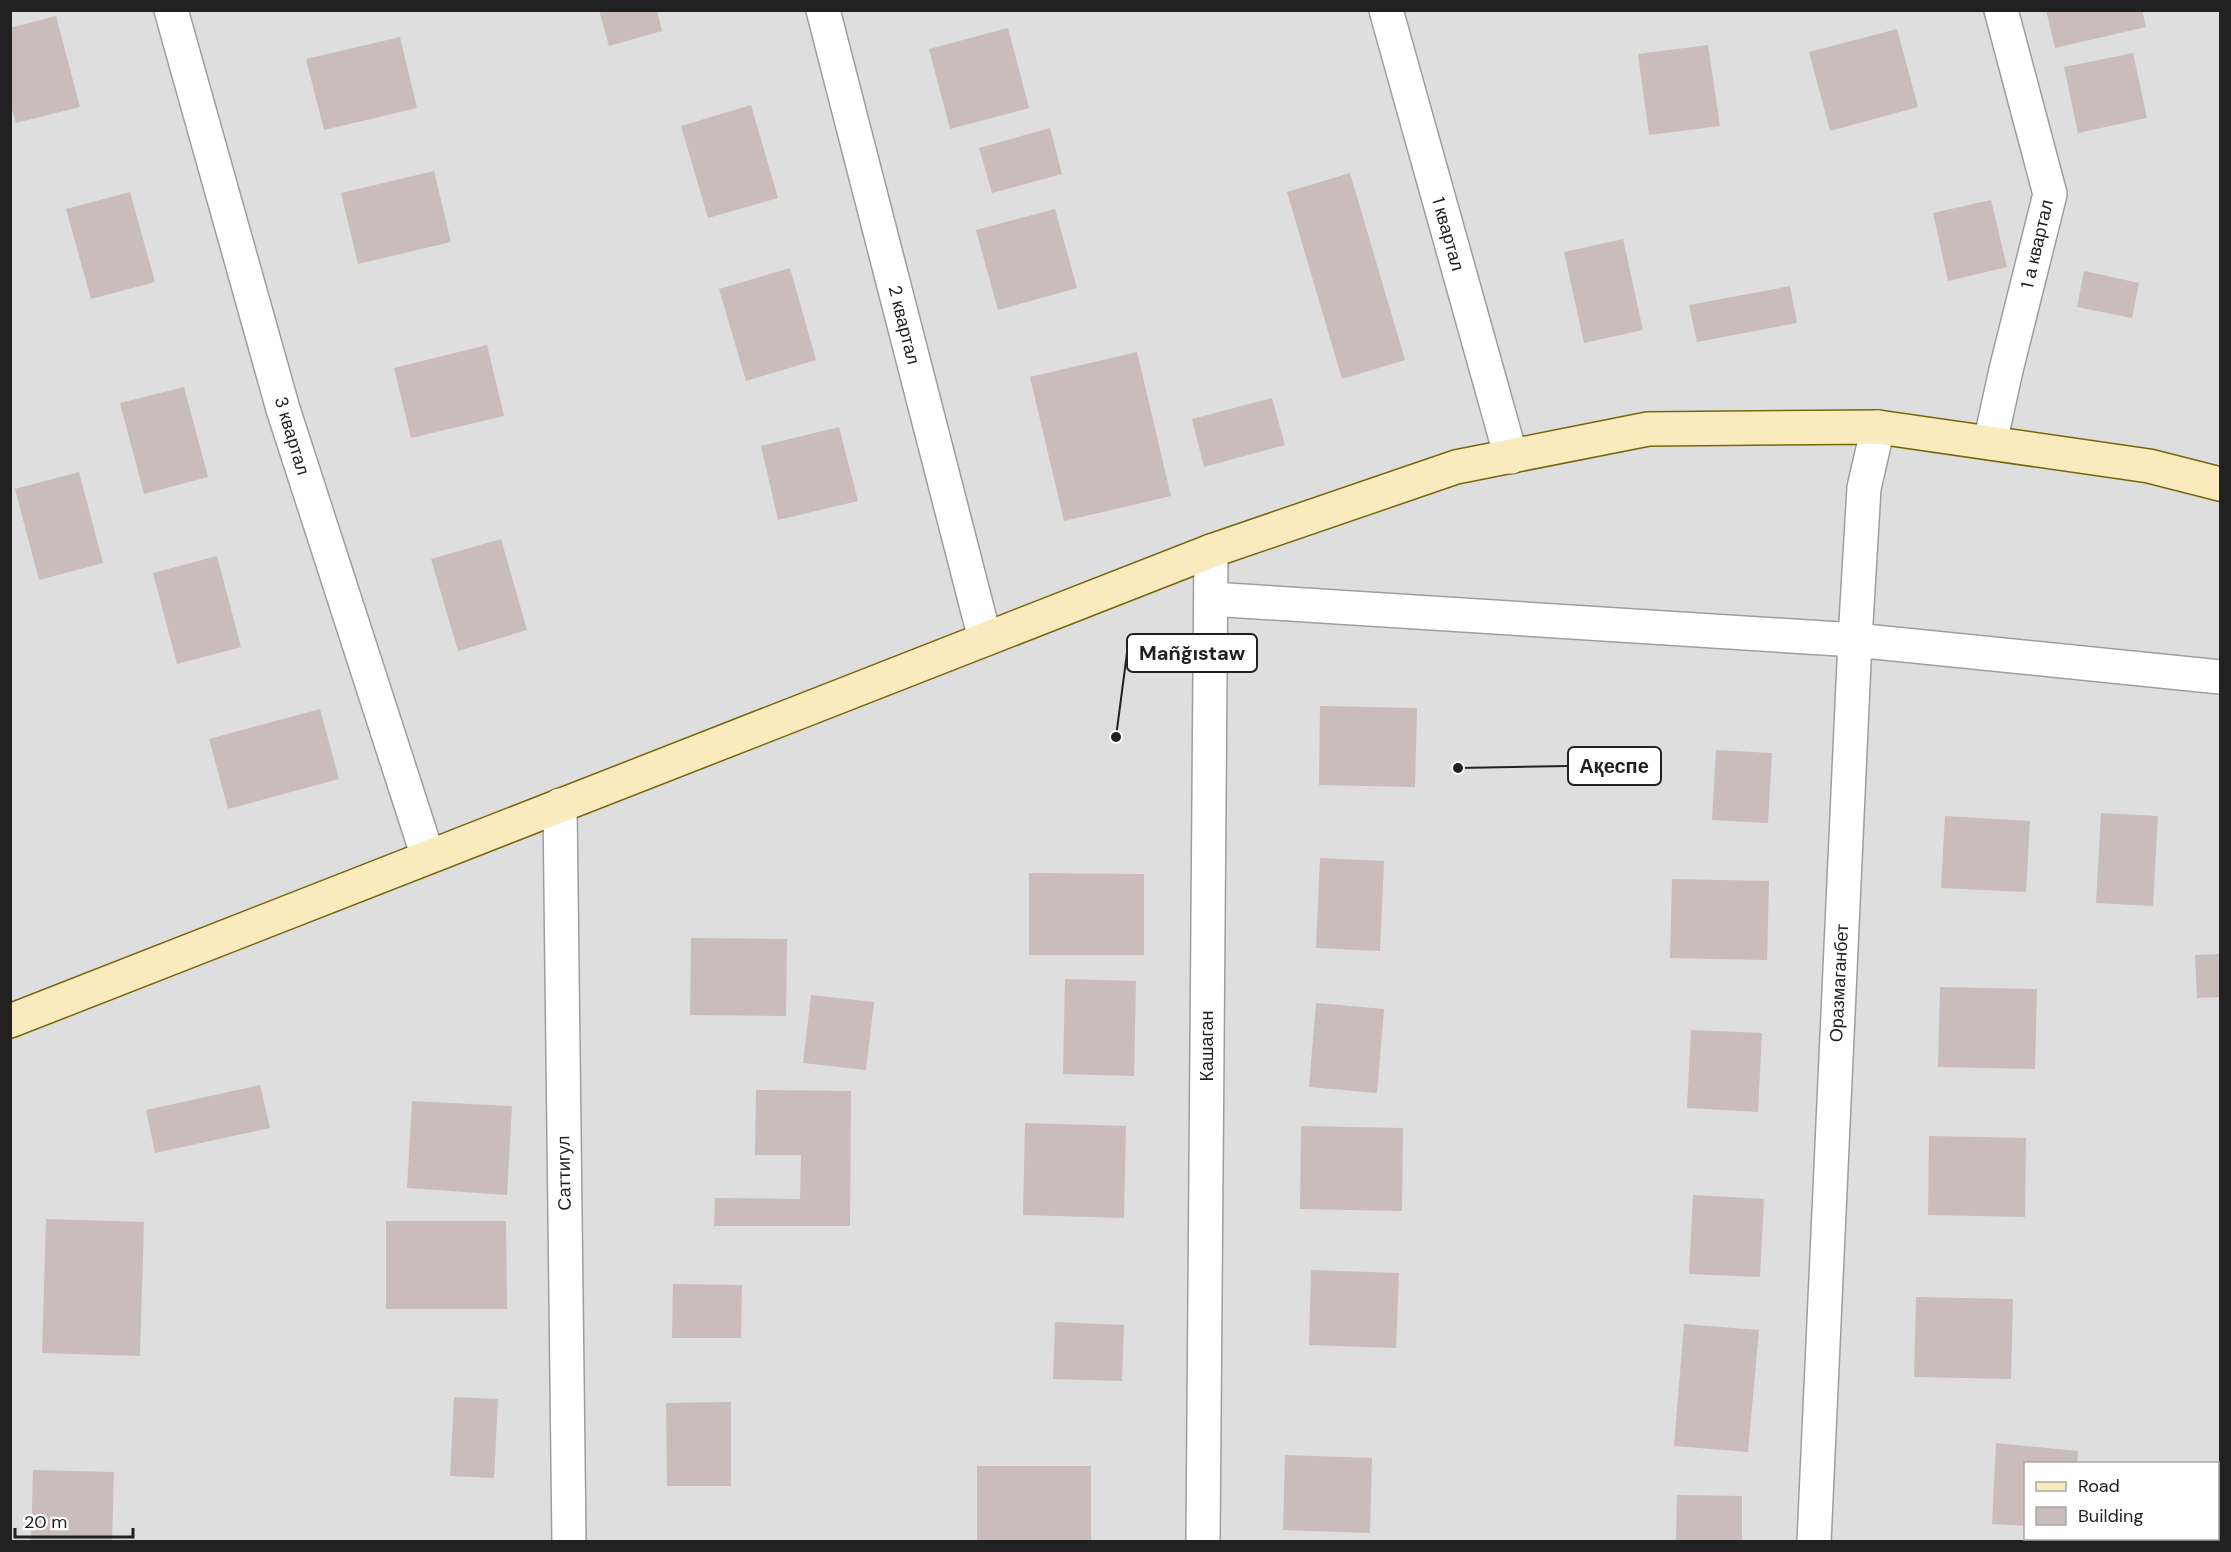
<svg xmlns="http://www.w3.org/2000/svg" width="2231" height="1552" font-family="'DM Sans',sans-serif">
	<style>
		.residential { fill: #dfdede; fill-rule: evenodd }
		.building { fill: #c9bcbb }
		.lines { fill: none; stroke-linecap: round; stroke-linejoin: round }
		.minor-casing { stroke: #9e9e9e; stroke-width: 36 }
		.secondary-casing { stroke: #786507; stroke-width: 36 }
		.minor { stroke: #fff; stroke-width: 33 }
		.secondary { stroke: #f9ebbd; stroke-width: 33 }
		.labels { text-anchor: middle; stroke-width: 4.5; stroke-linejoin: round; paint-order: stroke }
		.street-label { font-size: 18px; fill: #212121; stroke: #fff }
		.leader { fill: none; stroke: #212121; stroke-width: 2 }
		.callout-dot { fill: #212121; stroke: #fff; stroke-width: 2 }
		.callout { fill: #fff; stroke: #212121; stroke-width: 2 }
		.callout-label { font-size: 20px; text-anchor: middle; font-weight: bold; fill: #212121 }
	</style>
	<rect width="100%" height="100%" fill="#f1ebe7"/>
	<path class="residential" d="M 11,11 L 2220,11 L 2220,1541 L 11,1542 ZM 2026,1464 L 2218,1464 L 2218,1538 L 2026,1538 Z"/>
	<path class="building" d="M 599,10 L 657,10 L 662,31 L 609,46 Z
		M 2046,10 L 2142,10 L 2146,27 L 2055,48 Z
		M 56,16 L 80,107 L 16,123 L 10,103 L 10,28 Z
		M 1008,28 L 1029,108 L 950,129 L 929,49 Z
		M 1897,29 L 1918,107 L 1830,131 L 1809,52 Z
		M 400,37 L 417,108 L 324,130 L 306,59 Z
		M 1708,45 L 1720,126 L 1649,135 L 1638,54 Z
		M 2133,53 L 2147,118 L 2078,133 L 2064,67 Z
		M 751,105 L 778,198 L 708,218 L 681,126 Z
		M 1050,128 L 1062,174 L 992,193 L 979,148 Z
		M 434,171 L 451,242 L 358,264 L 341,193 Z
		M 1350,173 L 1405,360 L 1342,379 L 1287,192 Z
		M 130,192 L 155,282 L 91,299 L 66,209 Z
		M 1991,200 L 2007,267 L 1948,281 L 1933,213 Z
		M 1055,209 L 1077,288 L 998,310 L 976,230 Z
		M 1623,239 L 1643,330 L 1584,343 L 1564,252 Z
		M 790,268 L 816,360 L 746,381 L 719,289 Z
		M 2084,271 L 2139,283 L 2132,318 L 2077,307 Z
		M 1790,286 L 1797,323 L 1697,342 L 1689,305 Z
		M 487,345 L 504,416 L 411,438 L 394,368 Z
		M 1137,352 L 1171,496 L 1064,521 L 1030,377 Z
		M 184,387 L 208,477 L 144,494 L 120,403 Z
		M 1272,398 L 1285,445 L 1204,467 L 1192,419 Z
		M 839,427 L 858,501 L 778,520 L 761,446 Z
		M 79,472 L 103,563 L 39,580 L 15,489 Z
		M 501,539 L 527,630 L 458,651 L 431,559 Z
		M 217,556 L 241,647 L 177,664 L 153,573 Z
		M 1320,706 L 1417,708 L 1415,787 L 1319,785 Z
		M 320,709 L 339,779 L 228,809 L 209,739 Z
		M 1716,750 L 1772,753 L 1768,823 L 1712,820 Z
		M 2101,813 L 2158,816 L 2153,906 L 2096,903 Z
		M 1945,816 L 2030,821 L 2026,892 L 1941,888 Z
		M 1320,858 L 1384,861 L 1380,951 L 1316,948 Z
		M 1029,873 L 1144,874 L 1144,955 L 1029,955 Z
		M 1672,879 L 1769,881 L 1767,960 L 1670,958 Z
		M 691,938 L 787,939 L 786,1016 L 690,1015 Z
		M 2220,954 L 2220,997 L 2197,998 L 2195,955 Z
		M 1065,979 L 1136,981 L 1134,1076 L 1063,1074 Z
		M 1940,987 L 2037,989 L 2035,1069 L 1938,1067 Z
		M 811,995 L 874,1002 L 866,1070 L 803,1063 Z
		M 1316,1003 L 1384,1009 L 1377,1093 L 1309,1087 Z
		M 1691,1030 L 1762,1033 L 1758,1112 L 1687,1108 Z
		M 260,1085 L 270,1128 L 155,1153 L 146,1110 Z
		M 756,1090 L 851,1091 L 850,1226 L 714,1226 L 715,1198 L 800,1199 L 801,1155 L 755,1155 Z
		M 412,1101 L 512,1106 L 507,1195 L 407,1188 Z
		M 1025,1123 L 1126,1126 L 1124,1218 L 1023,1215 Z
		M 1301,1126 L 1403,1128 L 1402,1211 L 1300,1209 Z
		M 1929,1136 L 2026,1138 L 2025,1217 L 1928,1215 Z
		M 1693,1195 L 1764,1199 L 1760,1277 L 1689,1274 Z
		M 46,1219 L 144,1222 L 140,1356 L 42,1353 Z
		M 386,1221 L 506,1221 L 507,1309 L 386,1309 Z
		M 1311,1270 L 1399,1273 L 1396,1348 L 1309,1345 Z
		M 673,1284 L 742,1285 L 741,1338 L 672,1338 Z
		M 1916,1297 L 2013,1299 L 2011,1379 L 1914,1377 Z
		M 1055,1322 L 1124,1325 L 1122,1381 L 1053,1379 Z
		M 1684,1324 L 1759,1330 L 1748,1452 L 1674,1446 Z
		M 454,1397 L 498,1399 L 494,1478 L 450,1476 Z
		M 731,1402 L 731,1486 L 667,1486 L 666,1403 Z
		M 1996,1443 L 2078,1451 L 2077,1464 L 2026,1464 L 2026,1526 L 1992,1524 Z
		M 1285,1455 L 1372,1458 L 1370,1533 L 1283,1530 Z
		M 977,1466 L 1091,1466 L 1091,1542 L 977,1542 Z
		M 33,1470 L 114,1472 L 112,1542 L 31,1542 Z
		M 1677,1495 L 1742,1496 L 1742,1542 L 1676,1542 Z"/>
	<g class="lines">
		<defs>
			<path id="minor" d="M 171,10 L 283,409 L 428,857
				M 823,10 L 985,639
				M 1386,10 L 1511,457
				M 1990,443 L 2006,370 L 2050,194 L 2001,10
				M 1211,599 L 1855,640 L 2220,677
				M 560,805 L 569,1542
				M 1203,1542 L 1211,551
				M 1814,1542 L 1855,640 L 1864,488 L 1878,427"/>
			<path id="secondary" d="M 10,1021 L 1211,551 L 1456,467 L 1648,429 L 1878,427 L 2149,466 L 2220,484"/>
		</defs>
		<use href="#minor" class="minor-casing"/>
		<use href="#secondary" class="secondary-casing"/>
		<use href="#minor" class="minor"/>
		<use href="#secondary" class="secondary"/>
	</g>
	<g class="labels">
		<g class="street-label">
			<text transform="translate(1448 234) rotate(74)" y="6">1 квартал</text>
			<text transform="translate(2037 244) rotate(-77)" y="6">1 а квартал</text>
			<text transform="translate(904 325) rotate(76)" y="6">2 квартал</text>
			<text transform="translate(292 436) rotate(73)" y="6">3 квартал</text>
			<text transform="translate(1839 983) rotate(-87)" y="6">Оразмаганбет</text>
			<text transform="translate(1207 1046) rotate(-90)" y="6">Кашаган</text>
			<text transform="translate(564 1173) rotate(-91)" y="6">Саттигул</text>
		</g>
	</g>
	<path class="leader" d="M1116 737L1127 653M1458 768L1568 766"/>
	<g class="callout-dot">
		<circle cx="1116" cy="737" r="6"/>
		<circle cx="1458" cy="768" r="6"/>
	</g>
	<g class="callout">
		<rect x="1127" y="634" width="130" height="38" rx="6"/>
		<rect x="1568" y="747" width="93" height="38" rx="6"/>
	</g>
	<g class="callout-label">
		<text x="1192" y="660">Mañğıstaw</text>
		<text x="1614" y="773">Ақеспе</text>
	</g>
	<rect width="2231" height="1552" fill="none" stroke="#212121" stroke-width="24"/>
	<rect x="2024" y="1462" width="195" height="78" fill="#ffffff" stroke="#a6a6a6" stroke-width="1.5"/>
	<rect x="2036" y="1482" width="30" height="9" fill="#f9ebbd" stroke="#a6a6a6" stroke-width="1.5"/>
	<text x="2078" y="1492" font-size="18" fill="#212121">Road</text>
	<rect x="2036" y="1507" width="30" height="18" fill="#c9bcbb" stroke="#a6a6a6" stroke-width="1.5"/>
	<text x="2078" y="1522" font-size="18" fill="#212121">Building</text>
	<path d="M15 1528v9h118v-9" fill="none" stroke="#212121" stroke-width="3"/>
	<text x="24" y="1528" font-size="18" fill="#212121" stroke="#ffffff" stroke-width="4.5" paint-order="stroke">20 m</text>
</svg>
